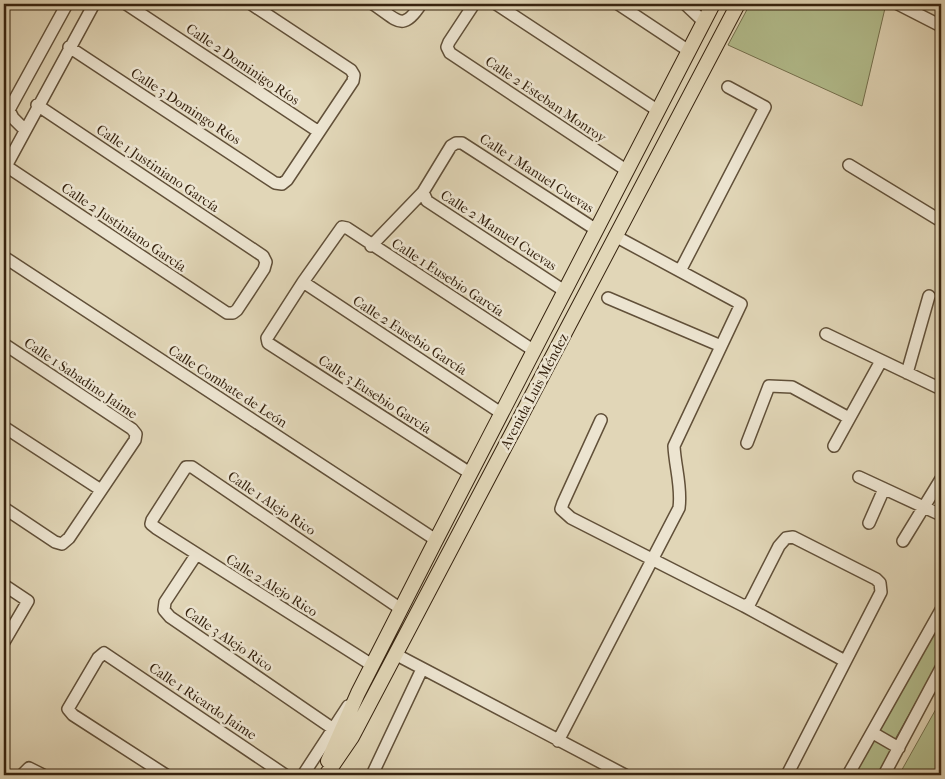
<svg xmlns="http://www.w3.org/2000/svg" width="945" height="779" font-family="'IM FELL French Canon',serif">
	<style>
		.green { fill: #b3be8e; stroke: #74704e }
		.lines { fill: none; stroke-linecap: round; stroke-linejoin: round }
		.minor-casing { stroke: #615039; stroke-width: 14 }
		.major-casing { stroke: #36230f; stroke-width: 16 }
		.minor { stroke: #ece4d0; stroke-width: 11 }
		.major { stroke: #e1d6b7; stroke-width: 14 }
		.labels { text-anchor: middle; stroke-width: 5; stroke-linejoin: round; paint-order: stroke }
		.street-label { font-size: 14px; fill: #36230f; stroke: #ece4d0 }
	</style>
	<rect width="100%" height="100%" fill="#e1d6b7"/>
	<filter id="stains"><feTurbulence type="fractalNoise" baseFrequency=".004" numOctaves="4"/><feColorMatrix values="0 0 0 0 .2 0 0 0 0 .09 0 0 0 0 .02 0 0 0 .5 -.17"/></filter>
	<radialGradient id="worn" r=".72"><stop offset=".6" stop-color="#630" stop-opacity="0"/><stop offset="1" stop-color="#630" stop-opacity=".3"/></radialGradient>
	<path class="green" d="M 750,4 L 886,4 L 862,106 L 728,45 Z
		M 941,615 L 941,658 L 894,741 L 876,731 Z
		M 941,700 L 941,775 L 899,775 Z
		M 875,734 L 897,746 L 883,775 L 851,775 Z"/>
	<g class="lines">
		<defs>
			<path id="minor" d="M 126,4 L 319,132
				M 373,4 C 398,20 402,33 421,4
				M 474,4 L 449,42 L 447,47 L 450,53 L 626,170
				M 496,4 L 657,110
				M 618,4 L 689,51
				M 685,4 L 704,22
				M 898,4 L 941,26
				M 69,47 L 275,183 L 282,184 L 287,180 L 353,81 L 354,75 L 351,70 L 251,4
				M 9,110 L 13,118 L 24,129
				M 4,119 L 67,4
				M 849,165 L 941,221
				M 6,166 L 227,313 L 233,313 L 237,310 L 264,269 L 266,262 L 263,256 L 37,105
				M 4,170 L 94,4
				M 423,192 L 427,201 L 563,290
				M 371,246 L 423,192 L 451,146 L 456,143 L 462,143 L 595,229
				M 4,257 L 436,540
				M 680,271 L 765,107 L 728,87
				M 303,282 L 501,413
				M 608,298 L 721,346
				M 826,334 L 941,389
				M 4,344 L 132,429 L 136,434 L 135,440 L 69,538 L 62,544 L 55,542 L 4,508
				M 907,373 L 929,296
				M 601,420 L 563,503 L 561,509 L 571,518 L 744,606 L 750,603 L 779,546 L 786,538 L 793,537 L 876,579 L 880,583 L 881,592 L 787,775
				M 4,427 L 101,490
				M 747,443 L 769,386 L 792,387 L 849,418
				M 834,446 L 881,361
				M 470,473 L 268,343 L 267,338 L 303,282 L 342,227 L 347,228 L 533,350
				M 859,477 L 941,515
				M 869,523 L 884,489
				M 903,541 L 941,479
				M 196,555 L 165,602 L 164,610 L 170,617 L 332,728
				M 4,585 L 28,601 L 4,642
				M 744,606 L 845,661
				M 395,654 L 625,775
				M 372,665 L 156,528 L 151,524 L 152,520 L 186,467 L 192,467 L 401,609
				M 873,733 L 899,748
				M 558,741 L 679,508 C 682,487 675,467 674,446 L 741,304 L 615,236
				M 22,775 L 29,768 L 43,775
				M 166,775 L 73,715 L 68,709 L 98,658 L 104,653 L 285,775
				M 303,775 L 348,706
				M 372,775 L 422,669
				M 848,775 L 941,610
				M 884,775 L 941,668"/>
			<path id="major" d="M 328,761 L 358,693 L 436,540 L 713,4
				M 326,775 L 352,737 L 738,4"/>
		</defs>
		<use href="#minor" class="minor-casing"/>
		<use href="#major" class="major-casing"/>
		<use href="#minor" class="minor"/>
		<use href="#major" class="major"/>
	</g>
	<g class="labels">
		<g class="street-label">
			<text transform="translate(243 64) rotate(34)" y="5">Calle 2 Dominigo Ríos</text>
			<text transform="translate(546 99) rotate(34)" y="5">Calle 2 Esteban Monroy</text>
			<text transform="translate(186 106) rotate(33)" y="5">Calle 3 Domingo Ríos</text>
			<text transform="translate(158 168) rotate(34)" y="5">Calle 1 Justiniano García</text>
			<text transform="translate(537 173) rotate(33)" y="5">Calle 1 Manuel Cuevas</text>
			<text transform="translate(124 227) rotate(34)" y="5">Calle 2 Justiniano García</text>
			<text transform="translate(499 230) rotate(33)" y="5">Calle 2 Manuel Cuevas</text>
			<text transform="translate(448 277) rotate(33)" y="5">Calle 1 Eusebio García</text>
			<text transform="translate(410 335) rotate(33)" y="5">Calle 2 Eusebio García</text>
			<text transform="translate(81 378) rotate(34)" y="5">Calle 1 Sabadino Jaime</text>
			<text transform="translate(228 386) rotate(33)" y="5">Calle Combate de León</text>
			<text transform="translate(534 391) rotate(-62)" y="5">Avenida Luis Méndez</text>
			<text transform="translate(375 394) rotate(33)" y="5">Calle 3 Eusebio García</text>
			<text transform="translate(272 503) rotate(34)" y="5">Calle 1 Alejo Rico</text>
			<text transform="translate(272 585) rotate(32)" y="5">Calle 2 Alejo Rico</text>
			<text transform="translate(229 639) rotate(34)" y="5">Calle 3 Alejo Rico</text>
			<text transform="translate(203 701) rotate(34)" y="5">Calle 1 Ricardo Jaime</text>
		</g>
	</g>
	<rect width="945" height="779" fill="none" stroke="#e1d6b7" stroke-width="20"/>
	<rect x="5" y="5" width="935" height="769" fill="none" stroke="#36230f" stroke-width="2.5"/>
	<rect x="10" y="10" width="925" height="759" fill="none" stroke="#36230f"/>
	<rect width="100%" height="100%" filter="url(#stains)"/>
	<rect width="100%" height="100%" fill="url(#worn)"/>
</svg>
